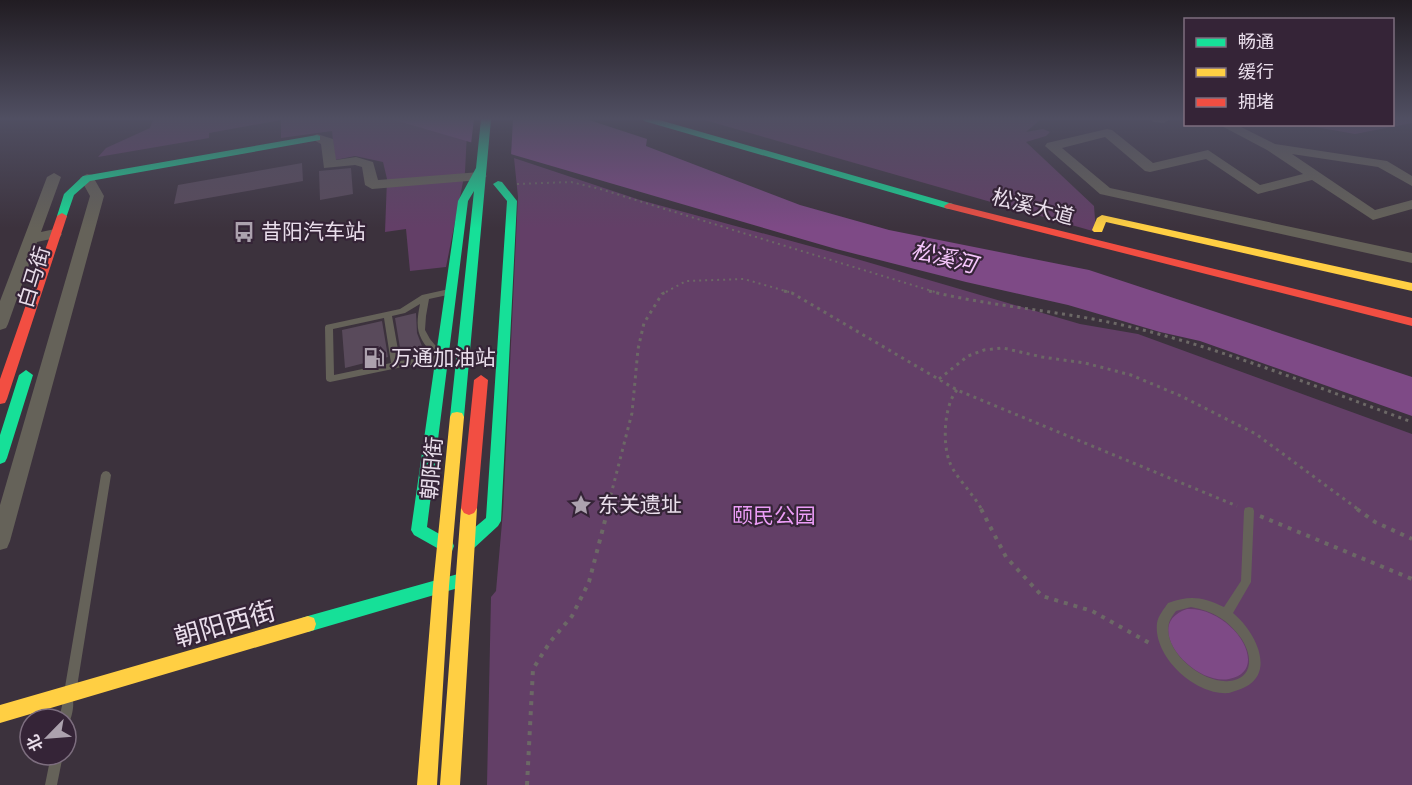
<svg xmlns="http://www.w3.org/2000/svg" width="1412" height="785" font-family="Rubik,'Noto Sans SC',sans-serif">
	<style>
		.green { fill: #633f67 }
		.water { fill: #7e4a86 }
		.pier { fill: #3c323d }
		.building { fill: #594a5b }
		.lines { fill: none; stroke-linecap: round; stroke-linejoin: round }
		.path-far2 { stroke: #6c6866; stroke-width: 2; stroke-dasharray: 2 4; stroke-linecap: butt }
		.path-far1 { stroke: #6c6866; stroke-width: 3; stroke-dasharray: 3 4.5; stroke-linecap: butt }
		.path { stroke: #6c6866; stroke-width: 4; stroke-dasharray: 4 6; stroke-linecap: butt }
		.lane { fill: #656259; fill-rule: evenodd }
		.street { fill: #656259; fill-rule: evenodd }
		.fast { fill: #16e098; fill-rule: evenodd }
		.slow { fill: #ffcf43; fill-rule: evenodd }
		.jam { fill: #f24e42; fill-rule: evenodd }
		.labels { text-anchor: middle; stroke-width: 4.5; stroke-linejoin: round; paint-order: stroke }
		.street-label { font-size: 21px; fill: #e9deeb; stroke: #352437 }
		.poi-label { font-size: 21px; fill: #e9deeb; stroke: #352437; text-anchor: start }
		.park-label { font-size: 21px; fill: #ec9df7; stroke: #352437 }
		.water-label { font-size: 22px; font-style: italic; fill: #f6c6fc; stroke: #352437 }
		.near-street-label { font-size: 26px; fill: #e9deeb; stroke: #352437 }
	</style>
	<rect width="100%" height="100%" fill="#3c323d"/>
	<path class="green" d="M 153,119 L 416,119 L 467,133 L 465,172 L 446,267 L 410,271 L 406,229 L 385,232 L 387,179 L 383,162 L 355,156 L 335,160 L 332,131 L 281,138 L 281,120 L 209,133 L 209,138 L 98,157 L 106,148 L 150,128 Z
		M 701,119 L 1041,119 L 1026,132 L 1043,129 L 1050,132 L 1046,136 L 1026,142 L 1094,206 L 1096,232 Z
		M 1393,119 L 1412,119 L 1412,123 L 1355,134 L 1304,125 L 1392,124 Z
		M 514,158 L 640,200 L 850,257 L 1080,324 L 1138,334 L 1412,434 L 1412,785 L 487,785 L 491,597 L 496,591 L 503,511 L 518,197 Z"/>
	<path class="water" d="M 391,119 L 586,119 L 647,139 L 646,146 L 800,205 L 889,230 L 1089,270 L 1412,377 L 1412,416 L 1200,341 L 1160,332 L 1068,305 L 966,282 L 836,249 Z
		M 1187,609 C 1233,607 1273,671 1229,679 C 1194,686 1139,625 1187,609 Z"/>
	<path class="pier" d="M 474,119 L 513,119 L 511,156 L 471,144 Z"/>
	<path class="building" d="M 302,163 L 303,181 L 174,204 L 178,185 Z
		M 351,168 L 353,194 L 320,200 L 319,171 Z
		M 416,313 L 417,333 L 423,349 L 401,354 L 395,318 Z
		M 382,321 L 388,357 L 345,368 L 342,330 Z"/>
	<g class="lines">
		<path class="path-far2" d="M 517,184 L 571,182 L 600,189 L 935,292
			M 666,292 L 686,281 L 744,279 L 789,292"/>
		<path class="path-far1" d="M 784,291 L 792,293 L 957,390 L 1237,506
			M 929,291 C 989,306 1052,310 1113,323 C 1216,345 1313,386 1412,422
			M 939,379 L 968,356 L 984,350 L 1003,348 L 1042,357 L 1085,363 L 1131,375 L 1181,396 L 1256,434 L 1359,510
			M 957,390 C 944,405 942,444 950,463 C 955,476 974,495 982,510
			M 607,510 L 632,413 L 638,349 L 644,323 L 662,294 L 668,291"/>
		<path class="path" d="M 981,509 L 1006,557 L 1042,596 L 1092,611 L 1153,645
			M 1357,509 L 1375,522 L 1412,539
			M 1260,516 L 1412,579
			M 527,785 L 533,669 L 550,642 L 572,616 L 589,582 L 608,509"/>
		<path class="lane" d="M 449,289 L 452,290 L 453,292 L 452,294 L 429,299 L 426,316 L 425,330 L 430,339 L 444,356 L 443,361 L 417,364 L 330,382 L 327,381 L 326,379 L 325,327 L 326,325 L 400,309 L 422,295 ZM 420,304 C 415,329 417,338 435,356 L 400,361 L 392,316 L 405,313 ZM 384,318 L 391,363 L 334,375 L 333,329 Z
			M 106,471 L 109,472 L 111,475 L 77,687 L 75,691 L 71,693 L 67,691 L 65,687 L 101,475 L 103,472 Z
			M 1249,507 L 1253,508 L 1254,511 L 1251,582 L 1233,613 C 1256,632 1279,677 1238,690 C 1235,691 1232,692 1229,693 C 1196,696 1153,657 1157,623 C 1158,616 1164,609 1168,603 C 1191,595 1202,597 1224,607 L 1241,581 L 1244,511 L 1245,508 ZM 1191,607 C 1213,611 1228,620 1241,638 C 1252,654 1255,678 1229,681 C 1203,684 1162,651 1169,623 C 1170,619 1173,615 1176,611 Z
			M 68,695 L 72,697 C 75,704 72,716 69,723 L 66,725 L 66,719 L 59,719 L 64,697 Z
			M 51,755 L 63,755 L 57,785 L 45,785 Z"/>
		<path class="street" d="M 1151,119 L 1170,119 L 1164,123 L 1153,122 Z
			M 1218,124 L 1235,124 L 1275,144 L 1387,161 L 1412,176 L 1412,186 L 1378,167 L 1292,154 L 1375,210 L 1412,200 L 1412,209 L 1373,220 L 1312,180 L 1258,194 L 1206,159 L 1150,172 L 1145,171 L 1105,137 L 1062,148 L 1110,188 L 1412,253 L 1412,263 L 1100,194 L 1045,146 L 1047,143 L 1107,129 L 1112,130 L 1153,163 L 1208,150 L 1260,185 L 1303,174 L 1267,150 Z
			M 317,134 L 333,139 L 336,160 L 356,157 L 373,162 L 378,180 L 480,172 L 487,176 L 480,180 L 372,189 L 365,185 L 362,167 L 355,165 L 324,168 L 321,144 L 310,138 Z
			M 54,173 L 61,177 L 41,232 L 55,229 L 62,234 L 60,237 L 37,242 L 8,324 L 6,328 L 0,330 L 0,301 L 47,177 Z
			M 87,174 L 92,175 L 104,196 L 10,541 L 7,548 L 0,550 L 0,505 L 90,196 L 80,178 Z"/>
		<path class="fast" d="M 481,119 L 491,119 L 464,417 L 462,421 L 452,421 L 450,417 L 474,191 L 468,201 L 427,527 L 452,541 L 454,546 L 452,551 L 446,553 L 414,535 L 411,530 L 458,201 L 476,168 Z
			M 643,119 L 656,119 L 953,204 L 954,206 L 949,209 L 945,208 L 644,121 Z
			M 317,135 L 320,136 L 320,140 L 90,181 L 74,195 L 66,218 L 58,218 L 57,216 L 64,194 L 83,176 Z
			M 498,181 L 502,182 L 517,201 L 501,521 L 498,526 L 473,549 L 467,551 L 461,549 L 459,544 L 461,539 L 486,518 L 507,201 L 493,184 Z
			M 26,370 L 33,375 L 7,458 L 5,462 L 0,464 L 0,435 L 19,375 Z
			M 458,574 L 464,576 L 466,581 L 464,586 L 458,588 L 308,632 L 302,630 L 300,624 L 302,618 L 308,616 Z"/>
		<path class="slow" d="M 1102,215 L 1412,283 L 1412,291 L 1106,222 L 1102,232 L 1094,232 L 1092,230 L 1097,218 Z
			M 457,412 L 462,413 L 464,417 L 449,586 L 437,785 L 417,785 L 433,586 L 450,417 L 452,413 Z
			M 469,501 L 474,503 L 477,508 L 460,785 L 440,785 L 461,508 L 464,503 Z
			M 308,616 L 314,618 L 316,624 L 314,630 L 308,632 L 0,723 L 0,705 Z"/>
		<path class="jam" d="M 949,203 L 1412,318 L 1412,326 L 945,208 L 944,206 Z
			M 62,213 L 67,216 L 7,399 L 5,403 L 0,404 L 0,379 L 57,216 Z
			M 481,375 L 488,380 L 477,508 L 474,513 L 469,515 L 464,513 L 461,508 L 474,380 Z"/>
	</g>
	<linearGradient id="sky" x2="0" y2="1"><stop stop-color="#211c22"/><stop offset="0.52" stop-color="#504f62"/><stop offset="1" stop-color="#504f62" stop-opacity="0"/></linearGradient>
	<rect width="1412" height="228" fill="url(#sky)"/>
	<defs>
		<symbol id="bus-bare" viewBox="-9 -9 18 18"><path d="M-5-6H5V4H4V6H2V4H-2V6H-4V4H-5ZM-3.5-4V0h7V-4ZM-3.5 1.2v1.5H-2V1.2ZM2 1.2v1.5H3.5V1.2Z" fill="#aca2ae" stroke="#352437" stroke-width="2.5" paint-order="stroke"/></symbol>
		<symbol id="fuel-bare" viewBox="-9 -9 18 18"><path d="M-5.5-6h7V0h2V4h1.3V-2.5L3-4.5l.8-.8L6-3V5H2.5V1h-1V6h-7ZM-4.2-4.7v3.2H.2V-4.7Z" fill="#aca2ae" stroke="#352437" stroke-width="2.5" paint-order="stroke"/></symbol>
		<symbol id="sight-bare" viewBox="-9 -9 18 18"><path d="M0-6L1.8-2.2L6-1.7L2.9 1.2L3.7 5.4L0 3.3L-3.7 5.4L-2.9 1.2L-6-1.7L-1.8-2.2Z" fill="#aca2ae" stroke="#352437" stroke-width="2.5" paint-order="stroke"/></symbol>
	</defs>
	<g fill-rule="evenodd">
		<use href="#bus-bare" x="229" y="217" width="30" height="30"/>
		<use href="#fuel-bare" x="359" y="343" width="30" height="30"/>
		<use href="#sight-bare" x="566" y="490" width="30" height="30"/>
	</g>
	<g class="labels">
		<g class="street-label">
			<text transform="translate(1033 207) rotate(15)" y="7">松溪大道</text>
			<text transform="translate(34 277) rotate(-73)" y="7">白马街</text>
			<text transform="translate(432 468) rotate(-85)" y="7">朝阳街</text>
		</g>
		<g class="poi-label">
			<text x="261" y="239">昔阳汽车站</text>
			<text x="391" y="365">万通加油站</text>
			<text x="598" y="512">东关遗址</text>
		</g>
		<g class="park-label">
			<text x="774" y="523">颐民公园</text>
		</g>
		<g class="water-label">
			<text transform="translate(944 257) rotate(14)" y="8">松溪河</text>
		</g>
		<g class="near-street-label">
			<text transform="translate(225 624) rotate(-16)" y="9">朝阳西街</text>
		</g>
	</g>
	<rect x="1184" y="18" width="210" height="108" fill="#352437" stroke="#7d6e7f" stroke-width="1.5"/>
	<rect x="1196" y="38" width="30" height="9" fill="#16e098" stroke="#7d6e7f" stroke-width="1.5"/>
	<text x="1238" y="48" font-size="18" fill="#e9deeb">畅通</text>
	<rect x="1196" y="68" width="30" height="9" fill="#ffcf43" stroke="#7d6e7f" stroke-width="1.5"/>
	<text x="1238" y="78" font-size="18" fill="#e9deeb">缓行</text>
	<rect x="1196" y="98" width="30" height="9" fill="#f24e42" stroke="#7d6e7f" stroke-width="1.5"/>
	<text x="1238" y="108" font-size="18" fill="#e9deeb">拥堵</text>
	<g transform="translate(48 737) rotate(245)"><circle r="28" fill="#352437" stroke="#7d6e7f" stroke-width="1.5"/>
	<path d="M0-4.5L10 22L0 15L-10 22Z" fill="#aca2ae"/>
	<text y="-9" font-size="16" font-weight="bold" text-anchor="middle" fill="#e9deeb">北</text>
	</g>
</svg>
